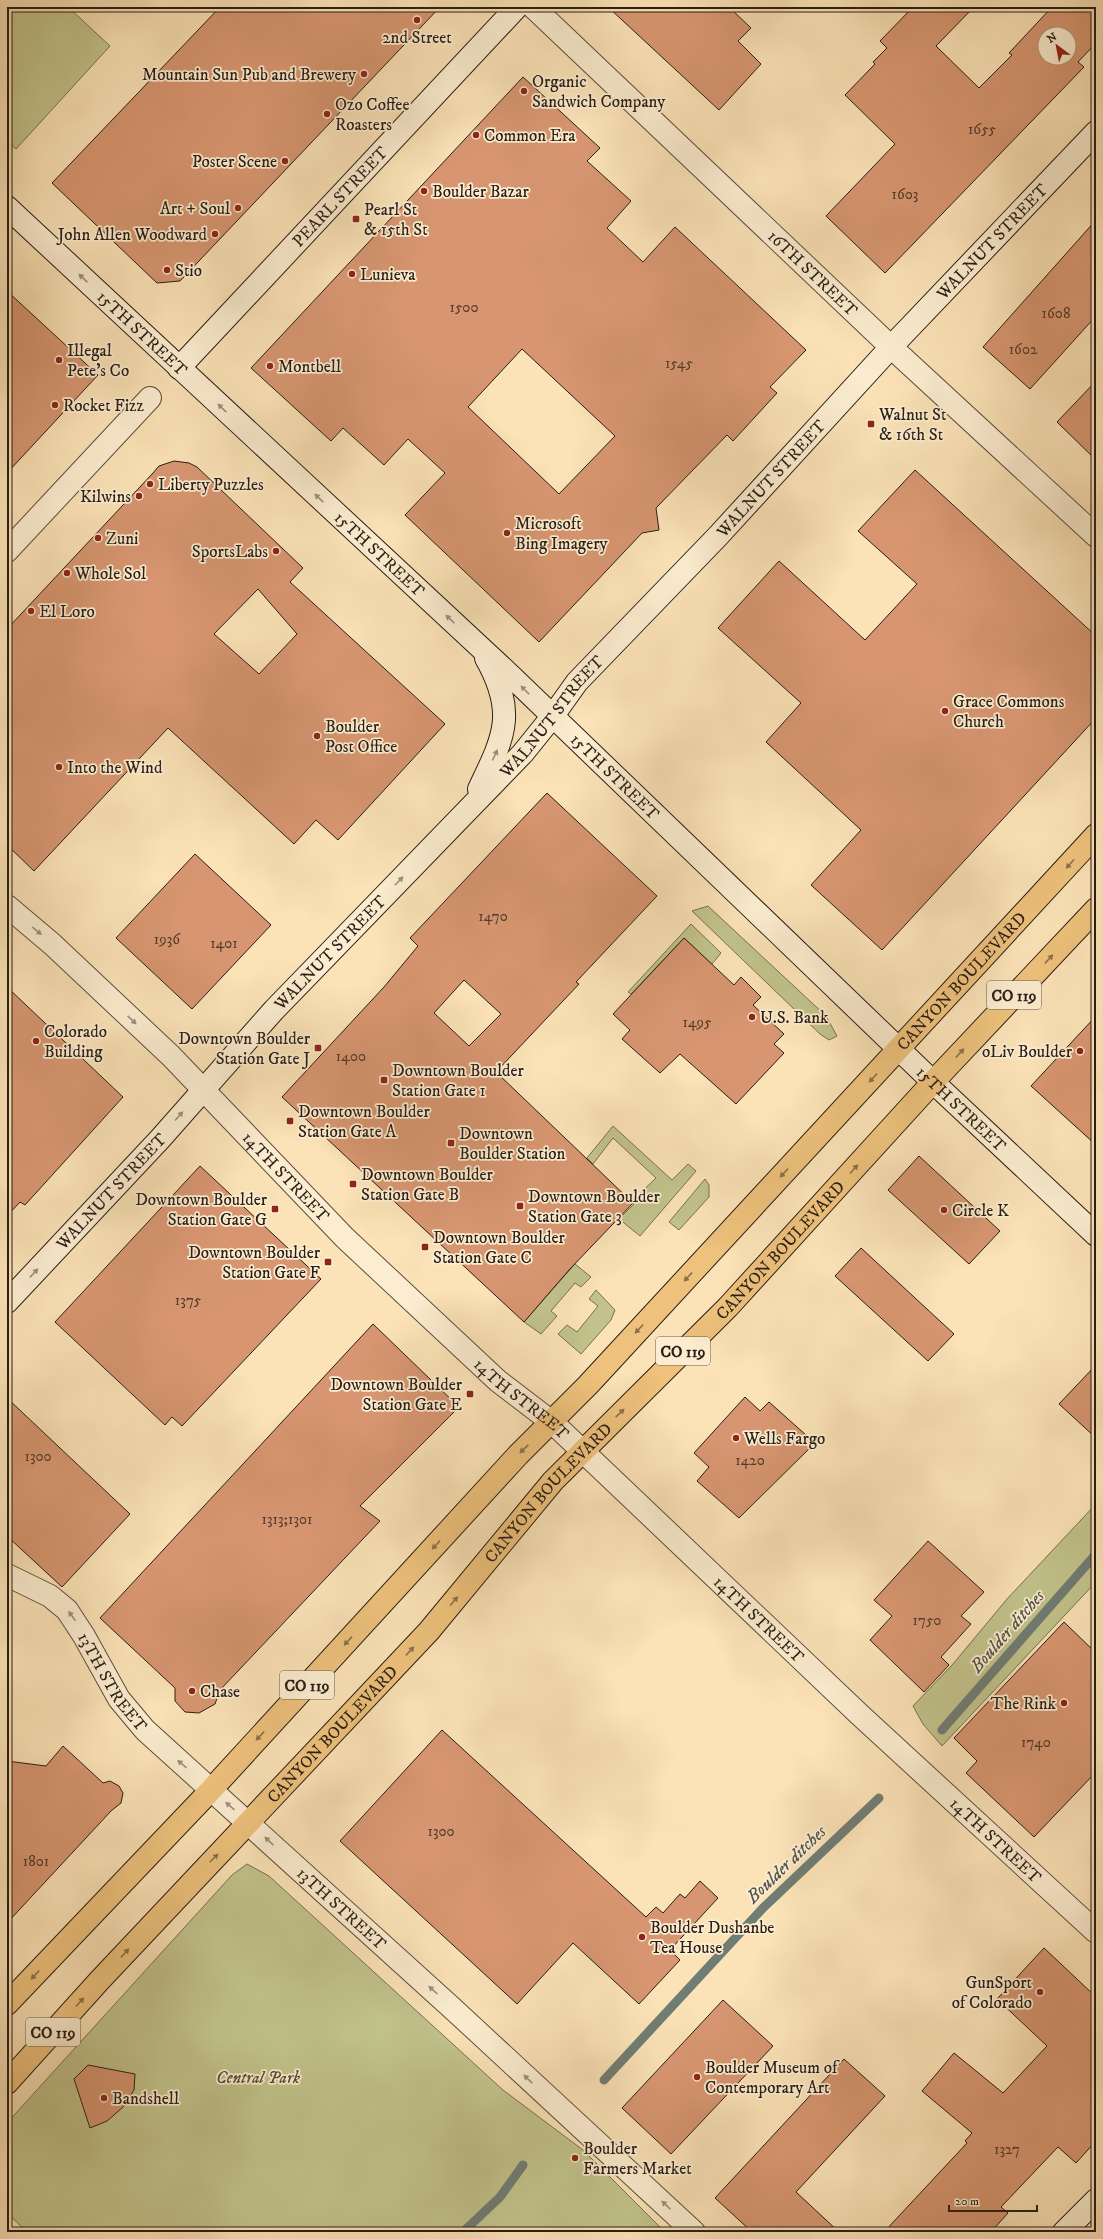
<svg xmlns="http://www.w3.org/2000/svg" width="1103" height="2239" font-family="'IM FELL DW Pica',serif">
	<style>
		.green { fill: #c2c38c; stroke: #767051 }
		.lines { fill: none; stroke-linecap: round; stroke-linejoin: round }
		.stream { stroke: #707d74; stroke-width: 9 }
		.building { fill: #d79671; stroke: #291d16; fill-rule: evenodd }
		.street-casing { stroke: #5e4e3e; stroke-width: 24 }
		.secondary-casing { stroke: #291d16; stroke-width: 24 }
		.primary-casing { stroke: #291d16; stroke-width: 24 }
		.street { stroke: #fcedd0; stroke-width: 22 }
		.secondary { stroke: #fcedd0; stroke-width: 22 }
		.primary { stroke: #eec27c; stroke-width: 22 }
		.oneway { fill: #9d8f7c }
		.oneway2 { fill: #8c7049 }
		.poi-dot { fill: #8f2418; stroke: #fcedd0; stroke-width: 1.5 }
		.labels { text-anchor: middle; stroke-width: 3.5; stroke-linejoin: round; paint-order: stroke }
		.number-label { font-size: 15px; fill: #543b2d }
		.shield { fill: #fcedd0; stroke: #685b4e; stroke-width: 1 }
		.shield-label { font-size: 16px; font-weight: bold; fill: #291d16 }
		.poi-label { font-size: 17px; fill: #291d16; stroke: #fcedd0; text-anchor: start }
		.street-label { font-size: 17px; fill: #291d16; stroke: #fcedd0 }
		.park-label { font-size: 17px; font-style: italic; fill: #574f39; stroke: #fcedd0 }
		.water-label { font-size: 18px; font-style: italic; fill: #52554d; stroke: #fcedd0 }
	</style>
	<rect width="100%" height="100%" fill="#fbe3b7"/>
	<filter id="stains"><feTurbulence type="fractalNoise" baseFrequency=".005" numOctaves="4"/><feColorMatrix values="0 0 0 0 .2 0 0 0 0 .09 0 0 0 0 .02 0 0 0 .5 -.17"/></filter>
	<radialGradient id="worn" r=".72"><stop offset=".6" stop-color="#630" stop-opacity="0"/><stop offset="1" stop-color="#630" stop-opacity=".3"/></radialGradient>
	<path class="green" d="M 7,7 L 68,7 L 110,46 L 16,149 L 7,141 Z
		M 708,906 L 826,1016 L 837,1036 L 829,1040 L 820,1034 L 692,911 Z
		M 691,924 L 721,953 L 712,964 L 684,938 L 631,994 L 628,992 Z
		M 613,1126 L 672,1180 L 688,1164 L 696,1171 L 640,1236 L 619,1219 L 634,1204 L 632,1201 L 656,1178 L 613,1138 L 593,1164 L 587,1158 Z
		M 705,1179 L 709,1185 L 709,1197 L 679,1230 L 669,1222 Z
		M 575,1264 L 591,1277 L 581,1287 L 575,1283 L 551,1311 L 557,1316 L 541,1334 L 524,1322 Z
		M 596,1290 L 615,1310 L 611,1320 L 581,1354 L 558,1334 L 567,1325 L 577,1332 L 598,1306 L 589,1299 Z
		M 1096,1504 L 1096,1582 L 942,1746 L 923,1724 L 913,1706 L 953,1664 L 1007,1599 Z
		M 247,1864 L 269,1876 L 503,2090 L 583,2150 L 665,2232 L 27,2232 L 7,2213 L 7,2123 L 232,1875 Z"/>
	<g class="lines">
		<path class="stream" d="M 942,1730 L 1096,1554
			M 604,2080 L 763,1908 L 879,1798
			M 463,2232 L 500,2197 L 523,2165"/>
	</g>
	<path class="building" d="M 220,7 L 440,7 L 180,281 L 157,283 L 52,183 Z
		M 608,7 L 729,7 L 751,28 L 738,41 L 761,64 L 719,110 Z
		M 913,7 L 974,7 L 936,46 L 979,88 L 1012,55 L 1009,53 L 1052,7 L 1096,7 L 1096,43 L 1078,62 L 1084,67 L 885,273 L 826,216 L 895,144 L 845,95 L 875,64 L 873,62 L 887,48 L 880,41 ZM 1045,34 L 1069,34 L 1069,58 L 1045,58 Z
		M 523,77 L 600,148 L 587,161 L 631,201 L 607,228 L 643,262 L 675,227 L 806,350 L 770,387 L 777,393 L 733,441 L 727,435 L 656,508 L 659,530 L 642,533 L 539,642 L 405,515 L 445,473 L 408,439 L 384,465 L 343,428 L 331,441 L 251,368 ZM 522,349 L 615,436 L 559,494 L 468,407 Z
		M 1096,220 L 1096,316 L 1030,389 L 983,347 Z
		M 7,291 L 98,375 L 7,473 Z
		M 1096,381 L 1096,460 L 1057,422 Z
		M 174,461 L 189,463 L 197,467 L 303,568 L 290,582 L 445,724 L 338,840 L 316,820 L 294,844 L 168,728 L 34,871 L 7,845 L 7,629 L 153,473 L 159,466 ZM 258,589 L 297,634 L 259,674 L 214,634 Z
		M 915,470 L 1096,636 L 1096,718 L 882,950 L 811,885 L 861,830 L 766,742 L 801,703 L 718,628 L 779,561 L 865,640 L 917,584 L 858,531 Z
		M 547,793 L 657,896 L 576,982 L 579,984 L 496,1072 L 633,1203 L 569,1270 L 524,1322 L 282,1097 L 384,987 L 418,946 L 410,938 ZM 464,980 L 501,1014 L 469,1046 L 434,1013 Z
		M 195,854 L 271,925 L 192,1009 L 116,938 Z
		M 684,938 L 734,985 L 741,977 L 761,997 L 753,1005 L 784,1034 L 774,1044 L 784,1053 L 736,1104 L 680,1054 L 660,1073 L 622,1039 L 630,1030 L 613,1014 Z
		M 7,987 L 123,1097 L 25,1205 L 20,1202 L 7,1216 Z
		M 1096,1016 L 1096,1145 L 1031,1086 Z
		M 919,1156 L 1000,1231 L 969,1264 L 888,1190 Z
		M 200,1166 L 321,1279 L 182,1426 L 172,1417 L 165,1425 L 55,1322 Z
		M 861,1248 L 954,1334 L 928,1361 L 835,1276 Z
		M 373,1324 L 459,1407 L 360,1506 L 380,1521 L 220,1690 L 215,1704 L 199,1713 L 185,1712 L 175,1701 L 175,1688 L 100,1618 Z
		M 1096,1365 L 1096,1438 L 1059,1404 Z
		M 745,1397 L 760,1411 L 769,1402 L 815,1443 L 739,1518 L 697,1481 L 709,1467 L 694,1453 Z
		M 7,1398 L 130,1514 L 62,1587 L 7,1536 Z
		M 928,1541 L 984,1592 L 961,1616 L 971,1624 L 941,1657 L 949,1665 L 924,1692 L 870,1640 L 892,1616 L 874,1600 Z
		M 1064,1622 L 1096,1653 L 1096,1772 L 1034,1837 L 966,1773 L 977,1761 L 954,1738 Z
		M 442,1730 L 646,1917 L 656,1907 L 663,1913 L 680,1894 L 685,1898 L 700,1881 L 718,1898 L 670,1950 L 680,1960 L 639,2004 L 573,1943 L 517,2004 L 340,1841 Z
		M 63,1746 L 103,1783 L 110,1781 L 119,1786 L 123,1793 L 121,1803 L 111,1811 L 7,1923 L 7,1761 L 46,1766 Z
		M 1044,1948 L 1096,1997 L 1096,2141 L 1076,2163 L 1058,2147 L 1001,2207 L 1008,2213 L 991,2232 L 884,2232 L 967,2143 L 965,2141 L 972,2133 L 922,2091 L 954,2053 L 1003,2093 L 1047,2046 L 997,1999 Z
		M 723,2000 L 773,2046 L 671,2154 L 622,2108 Z
		M 844,2059 L 885,2096 L 796,2192 L 839,2232 L 752,2232 L 715,2198 Z
		M 88,2065 L 135,2074 L 134,2090 L 123,2107 L 107,2121 L 90,2128 L 74,2079 Z"/>
	<g class="lines">
		<defs>
			<g id="street">
				<path id="s1" d="M 533,7 L 891,347 L 1096,536"/>
				<path d="M 7,551 L 150,398"/>
				<path id="s2" d="M 7,906 L 52,944 L 171,1056 L 345,1238 L 498,1381 L 553,1423 L 860,1715 L 1096,1932"/>
				<path id="s3" d="M 7,1575 L 50,1596 L 67,1610 L 84,1636 L 119,1699 L 145,1730 L 452,2008 L 694,2232"/>
			</g>
			<g id="secondary">
				<path id="s4" d="M 7,207 L 510,675 L 933,1082 L 1096,1235"/>
				<path id="s5" d="M 179,368 L 517,7"/>
				<path d="M 479,789 C 504,737 517,713 486,658"/>
				<path id="s6" d="M 7,1302 L 160,1139 L 274,1010 L 523,753 L 552,717 L 577,682 L 718,536 L 891,347 L 1096,132"/>
				<path d="M 1064,2232 L 1096,2200"/>
			</g>
			<g id="primary">
				<path id="s7" d="M 7,2004 L 211,1790 L 518,1455 L 588,1385 L 1096,835"/>
				<path id="s8" d="M 7,2083 L 99,1981 L 429,1631 L 553,1481 L 728,1307 L 933,1082 L 1096,909"/>
			</g>
		</defs>
		<use href="#street" class="street-casing"/>
		<use href="#secondary" class="secondary-casing"/>
		<use href="#primary" class="primary-casing"/>
		<use href="#street" class="street"/>
		<use href="#secondary" class="secondary"/>
		<use href="#primary" class="primary"/>
	</g>
	<defs><path id="oneway-solid" d="M-6-.8H1V-3.2L6.5 0L1 3.2V.8H-6Z"/></defs>
	<g class="oneway">
		<use href="#oneway-solid" transform="translate(83 278) rotate(-137)"/>
		<use href="#oneway-solid" transform="translate(222 408) rotate(-136)"/>
		<use href="#oneway-solid" transform="translate(319 498) rotate(-137)"/>
		<use href="#oneway-solid" transform="translate(450 619) rotate(-137)"/>
		<use href="#oneway-solid" transform="translate(525 690) rotate(-135)"/>
		<use href="#oneway-solid" transform="translate(495 755) rotate(-65)"/>
		<use href="#oneway-solid" transform="translate(399 881) rotate(-46)"/>
		<use href="#oneway-solid" transform="translate(37 931) rotate(39)"/>
		<use href="#oneway-solid" transform="translate(132 1020) rotate(43)"/>
		<use href="#oneway-solid" transform="translate(179 1116) rotate(-48)"/>
		<use href="#oneway-solid" transform="translate(34 1273) rotate(-47)"/>
		<use href="#oneway-solid" transform="translate(72 1616) rotate(-126)"/>
		<use href="#oneway-solid" transform="translate(182 1764) rotate(-139)"/>
		<use href="#oneway-solid" transform="translate(230 1806) rotate(-139)"/>
		<use href="#oneway-solid" transform="translate(269 1841) rotate(-137)"/>
		<use href="#oneway-solid" transform="translate(433 1990) rotate(-138)"/>
		<use href="#oneway-solid" transform="translate(528 2079) rotate(-137)"/>
		<use href="#oneway-solid" transform="translate(666 2205) rotate(-137)"/>
	</g>
	<g class="oneway2">
		<use href="#oneway-solid" transform="translate(1070 864) rotate(132)"/>
		<use href="#oneway-solid" transform="translate(1049 959) rotate(-47)"/>
		<use href="#oneway-solid" transform="translate(960 1053) rotate(-47)"/>
		<use href="#oneway-solid" transform="translate(873 1078) rotate(133)"/>
		<use href="#oneway-solid" transform="translate(854 1169) rotate(-48)"/>
		<use href="#oneway-solid" transform="translate(784 1173) rotate(133)"/>
		<use href="#oneway-solid" transform="translate(688 1277) rotate(133)"/>
		<use href="#oneway-solid" transform="translate(639 1329) rotate(133)"/>
		<use href="#oneway-solid" transform="translate(620 1413) rotate(-44)"/>
		<use href="#oneway-solid" transform="translate(524 1449) rotate(137)"/>
		<use href="#oneway-solid" transform="translate(436 1545) rotate(133)"/>
		<use href="#oneway-solid" transform="translate(454 1601) rotate(-50)"/>
		<use href="#oneway-solid" transform="translate(348 1641) rotate(133)"/>
		<use href="#oneway-solid" transform="translate(410 1651) rotate(-47)"/>
		<use href="#oneway-solid" transform="translate(260 1736) rotate(133)"/>
		<use href="#oneway-solid" transform="translate(214 1858) rotate(-45)"/>
		<use href="#oneway-solid" transform="translate(125 1953) rotate(-47)"/>
		<use href="#oneway-solid" transform="translate(35 1975) rotate(133)"/>
		<use href="#oneway-solid" transform="translate(80 2002) rotate(-48)"/>
	</g>
	<g class="poi-dot">
		<circle cx="417" cy="20" r="4"/>
		<circle cx="364" cy="74" r="4"/>
		<circle cx="524" cy="91" r="4"/>
		<circle cx="327" cy="114" r="4"/>
		<circle cx="476" cy="135" r="4"/>
		<circle cx="285" cy="161" r="4"/>
		<circle cx="424" cy="191" r="4"/>
		<circle cx="238" cy="208" r="4"/>
		<rect x="352" y="215" width="8" height="8" rx="2"/>
		<circle cx="215" cy="234" r="4"/>
		<circle cx="167" cy="270" r="4"/>
		<circle cx="352" cy="274" r="4"/>
		<circle cx="59" cy="360" r="4"/>
		<circle cx="270" cy="366" r="4"/>
		<circle cx="55" cy="405" r="4"/>
		<rect x="867" y="420" width="8" height="8" rx="2"/>
		<circle cx="150" cy="484" r="4"/>
		<circle cx="139" cy="496" r="4"/>
		<circle cx="507" cy="533" r="4"/>
		<circle cx="98" cy="538" r="4"/>
		<circle cx="276" cy="551" r="4"/>
		<circle cx="67" cy="573" r="4"/>
		<circle cx="31" cy="611" r="4"/>
		<circle cx="945" cy="711" r="4"/>
		<circle cx="317" cy="736" r="4"/>
		<circle cx="59" cy="767" r="4"/>
		<circle cx="752" cy="1017" r="4"/>
		<circle cx="36" cy="1041" r="4"/>
		<rect x="314" y="1044" width="8" height="8" rx="2"/>
		<circle cx="1080" cy="1051" r="4"/>
		<rect x="380" y="1076" width="8" height="8" rx="2"/>
		<rect x="286" y="1117" width="8" height="8" rx="2"/>
		<rect x="447" y="1139" width="8" height="8" rx="2"/>
		<rect x="349" y="1180" width="8" height="8" rx="2"/>
		<rect x="516" y="1202" width="8" height="8" rx="2"/>
		<rect x="271" y="1205" width="8" height="8" rx="2"/>
		<circle cx="944" cy="1210" r="4"/>
		<rect x="421" y="1243" width="8" height="8" rx="2"/>
		<rect x="324" y="1258" width="8" height="8" rx="2"/>
		<rect x="466" y="1390" width="8" height="8" rx="2"/>
		<circle cx="736" cy="1438" r="4"/>
		<circle cx="192" cy="1691" r="4"/>
		<circle cx="1064" cy="1703" r="4"/>
		<circle cx="642" cy="1937" r="4"/>
		<circle cx="1040" cy="1992" r="4"/>
		<circle cx="697" cy="2077" r="4"/>
		<circle cx="104" cy="2098" r="4"/>
		<circle cx="575" cy="2158" r="4"/>
	</g>
	<g class="labels">
		<g class="number-label">
			<text x="982" y="134">1655</text>
			<text x="905" y="199">1603</text>
			<text x="464" y="312">1500</text>
			<text x="1056" y="318">1608</text>
			<text x="1023" y="354">1602</text>
			<text x="679" y="368">1545</text>
			<text x="493" y="921">1470</text>
			<text x="167" y="944">1936</text>
			<text x="224" y="948">1401</text>
			<text x="697" y="1027">1495</text>
			<text x="351" y="1061">1400</text>
			<text x="188" y="1305">1375</text>
			<text x="38" y="1461">1300</text>
			<text x="750" y="1465">1420</text>
			<text x="287" y="1524">1313;1301</text>
			<text x="927" y="1625">1750</text>
			<text x="1036" y="1747">1740</text>
			<text x="441" y="1836">1300</text>
			<text x="36" y="1866">1801</text>
			<text x="1007" y="2154">1327</text>
		</g>
		<g class="shield">
			<rect x="987" y="981" width="54" height="28" rx="3"/>
			<rect x="656" y="1337" width="54" height="28" rx="3"/>
			<rect x="280" y="1671" width="54" height="28" rx="3"/>
			<rect x="26" y="2018" width="54" height="28" rx="3"/>
		</g>
		<g class="shield-label">
			<text x="1014" y="1001">CO 119</text>
			<text x="683" y="1357">CO 119</text>
			<text x="307" y="1691">CO 119</text>
			<text x="53" y="2038">CO 119</text>
		</g>
		<g class="poi-label">
			<text x="417" y="43" text-anchor="middle">2nd Street</text>
			<text x="356" y="80" text-anchor="end">Mountain Sun Pub and Brewery</text>
			<text x="532" y="87">Organic<tspan x="532" dy="20">Sandwich Company</tspan></text>
			<text x="335" y="110">Ozo Coffee<tspan x="335" dy="20">Roasters</tspan></text>
			<text x="484" y="141">Common Era</text>
			<text x="277" y="167" text-anchor="end">Poster Scene</text>
			<text x="432" y="197">Boulder Bazar</text>
			<text x="230" y="214" text-anchor="end">Art + Soul</text>
			<text x="364" y="215">Pearl St<tspan x="364" dy="20">&amp; 15th St</tspan></text>
			<text x="207" y="240" text-anchor="end">John Allen Woodward</text>
			<text x="175" y="276">Stio</text>
			<text x="360" y="280">Lunieva</text>
			<text x="67" y="356">Illegal<tspan x="67" dy="20">Pete's Co</tspan></text>
			<text x="278" y="372">Montbell</text>
			<text x="63" y="411">Rocket Fizz</text>
			<text x="879" y="420">Walnut St<tspan x="879" dy="20">&amp; 16th St</tspan></text>
			<text x="158" y="490">Liberty Puzzles</text>
			<text x="131" y="502" text-anchor="end">Kilwins</text>
			<text x="515" y="529">Microsoft<tspan x="515" dy="20">Bing Imagery</tspan></text>
			<text x="106" y="544">Zuni</text>
			<text x="268" y="557" text-anchor="end">SportsLabs</text>
			<text x="75" y="579">Whole Sol</text>
			<text x="39" y="617">El Loro</text>
			<text x="953" y="707">Grace Commons<tspan x="953" dy="20">Church</tspan></text>
			<text x="325" y="732">Boulder<tspan x="325" dy="20">Post Office</tspan></text>
			<text x="67" y="773">Into the Wind</text>
			<text x="760" y="1023">U.S. Bank</text>
			<text x="44" y="1037">Colorado<tspan x="44" dy="20">Building</tspan></text>
			<text x="310" y="1044" text-anchor="end">Downtown Boulder<tspan x="310" dy="20">Station Gate J</tspan></text>
			<text x="1072" y="1057" text-anchor="end">oLiv Boulder</text>
			<text x="392" y="1076">Downtown Boulder<tspan x="392" dy="20">Station Gate 1</tspan></text>
			<text x="298" y="1117">Downtown Boulder<tspan x="298" dy="20">Station Gate A</tspan></text>
			<text x="459" y="1139">Downtown<tspan x="459" dy="20">Boulder Station</tspan></text>
			<text x="361" y="1180">Downtown Boulder<tspan x="361" dy="20">Station Gate B</tspan></text>
			<text x="528" y="1202">Downtown Boulder<tspan x="528" dy="20">Station Gate 3</tspan></text>
			<text x="267" y="1205" text-anchor="end">Downtown Boulder<tspan x="267" dy="20">Station Gate G</tspan></text>
			<text x="952" y="1216">Circle K</text>
			<text x="433" y="1243">Downtown Boulder<tspan x="433" dy="20">Station Gate C</tspan></text>
			<text x="320" y="1258" text-anchor="end">Downtown Boulder<tspan x="320" dy="20">Station Gate F</tspan></text>
			<text x="462" y="1390" text-anchor="end">Downtown Boulder<tspan x="462" dy="20">Station Gate E</tspan></text>
			<text x="744" y="1444">Wells Fargo</text>
			<text x="200" y="1697">Chase</text>
			<text x="1056" y="1709" text-anchor="end">The Rink</text>
			<text x="650" y="1933">Boulder Dushanbe<tspan x="650" dy="20">Tea House</tspan></text>
			<text x="1032" y="1988" text-anchor="end">GunSport<tspan x="1032" dy="20">of Colorado</tspan></text>
			<text x="705" y="2073">Boulder Museum of<tspan x="705" dy="20">Contemporary Art</tspan></text>
			<text x="112" y="2104">Bandshell</text>
			<text x="583" y="2154">Boulder<tspan x="583" dy="20">Farmers Market</tspan></text>
		</g>
		<g class="street-label">
			<text dy="6" stroke="none"><textPath href="#s5" startOffset="235">PEARL STREET</textPath></text>
			<text dy="6" stroke="none"><textPath href="#s6" startOffset="1448">WALNUT STREET</textPath></text>
			<text dy="6" stroke="none"><textPath href="#s1" startOffset="386">16TH STREET</textPath></text>
			<text dy="6" stroke="none"><textPath href="#s4" startOffset="185">15TH STREET</textPath></text>
			<text dy="6" stroke="none"><textPath href="#s6" startOffset="1124">WALNUT STREET</textPath></text>
			<text dy="6" stroke="none"><textPath href="#s4" startOffset="509">15TH STREET</textPath></text>
			<text dy="6" stroke="none"><textPath href="#s6" startOffset="800">WALNUT STREET</textPath></text>
			<text dy="6" stroke="none"><textPath href="#s4" startOffset="833">15TH STREET</textPath></text>
			<text dy="6" stroke="none"><textPath href="#s6" startOffset="476">WALNUT STREET</textPath></text>
			<text dy="6" stroke="none"><textPath href="#s7" startOffset="1399">CANYON BOULEVARD</textPath></text>
			<text dy="6" stroke="none"><textPath href="#s4" startOffset="1313">15TH STREET</textPath></text>
			<text dy="6" stroke="none"><textPath href="#s2" startOffset="389">14TH STREET</textPath></text>
			<text dy="6" stroke="none"><textPath href="#s6" startOffset="152">WALNUT STREET</textPath></text>
			<text dy="6" stroke="none"><textPath href="#s8" startOffset="1137">CANYON BOULEVARD</textPath></text>
			<text dy="6" stroke="none"><textPath href="#s2" startOffset="713">14TH STREET</textPath></text>
			<text dy="6" stroke="none"><textPath href="#s8" startOffset="801">CANYON BOULEVARD</textPath></text>
			<text dy="6" stroke="none"><textPath href="#s2" startOffset="1037">14TH STREET</textPath></text>
			<text dy="6" stroke="none"><textPath href="#s3" startOffset="155">13TH STREET</textPath></text>
			<text dy="6" stroke="none"><textPath href="#s8" startOffset="477">CANYON BOULEVARD</textPath></text>
			<text dy="6" stroke="none"><textPath href="#s2" startOffset="1361">14TH STREET</textPath></text>
			<text dy="6" stroke="none"><textPath href="#s3" startOffset="479">13TH STREET</textPath></text>
		</g>
		<g class="park-label">
			<text x="258" y="2083">Central Park</text>
		</g>
		<g class="water-label">
			<text transform="translate(1007 1631) rotate(-49)" y="6">Boulder ditches</text>
			<text transform="translate(786 1864) rotate(-44)" y="6">Boulder ditches</text>
		</g>
	</g>
	<rect width="1103" height="2239" fill="none" stroke="#fbe3b7" stroke-width="24"/>
	<rect x="8" y="8" width="1087" height="2223" fill="none" stroke="#291d16" stroke-width="2"/>
	<rect x="12" y="12" width="1079" height="2215" fill="none" stroke="#291d16"/>
	<g transform="translate(1057 46) rotate(328)"><circle r="19" fill="#fcedd0" stroke="#a89a86"/>
	<path d="M0-3L7 15L0 10L-7 15Z" fill="#8f2418"/>
	<text y="-6" font-size="11" font-weight="bold" text-anchor="middle" fill="#291d16">N</text>
	</g>
	<path d="M949 2205v6h88v-6" fill="none" stroke="#291d16" stroke-width="2"/>
	<text x="955" y="2205" font-size="12" fill="#291d16" stroke="#fcedd0" stroke-width="3" paint-order="stroke">20 m</text>
	<rect width="100%" height="100%" filter="url(#stains)"/>
	<rect width="100%" height="100%" fill="url(#worn)"/>
</svg>
